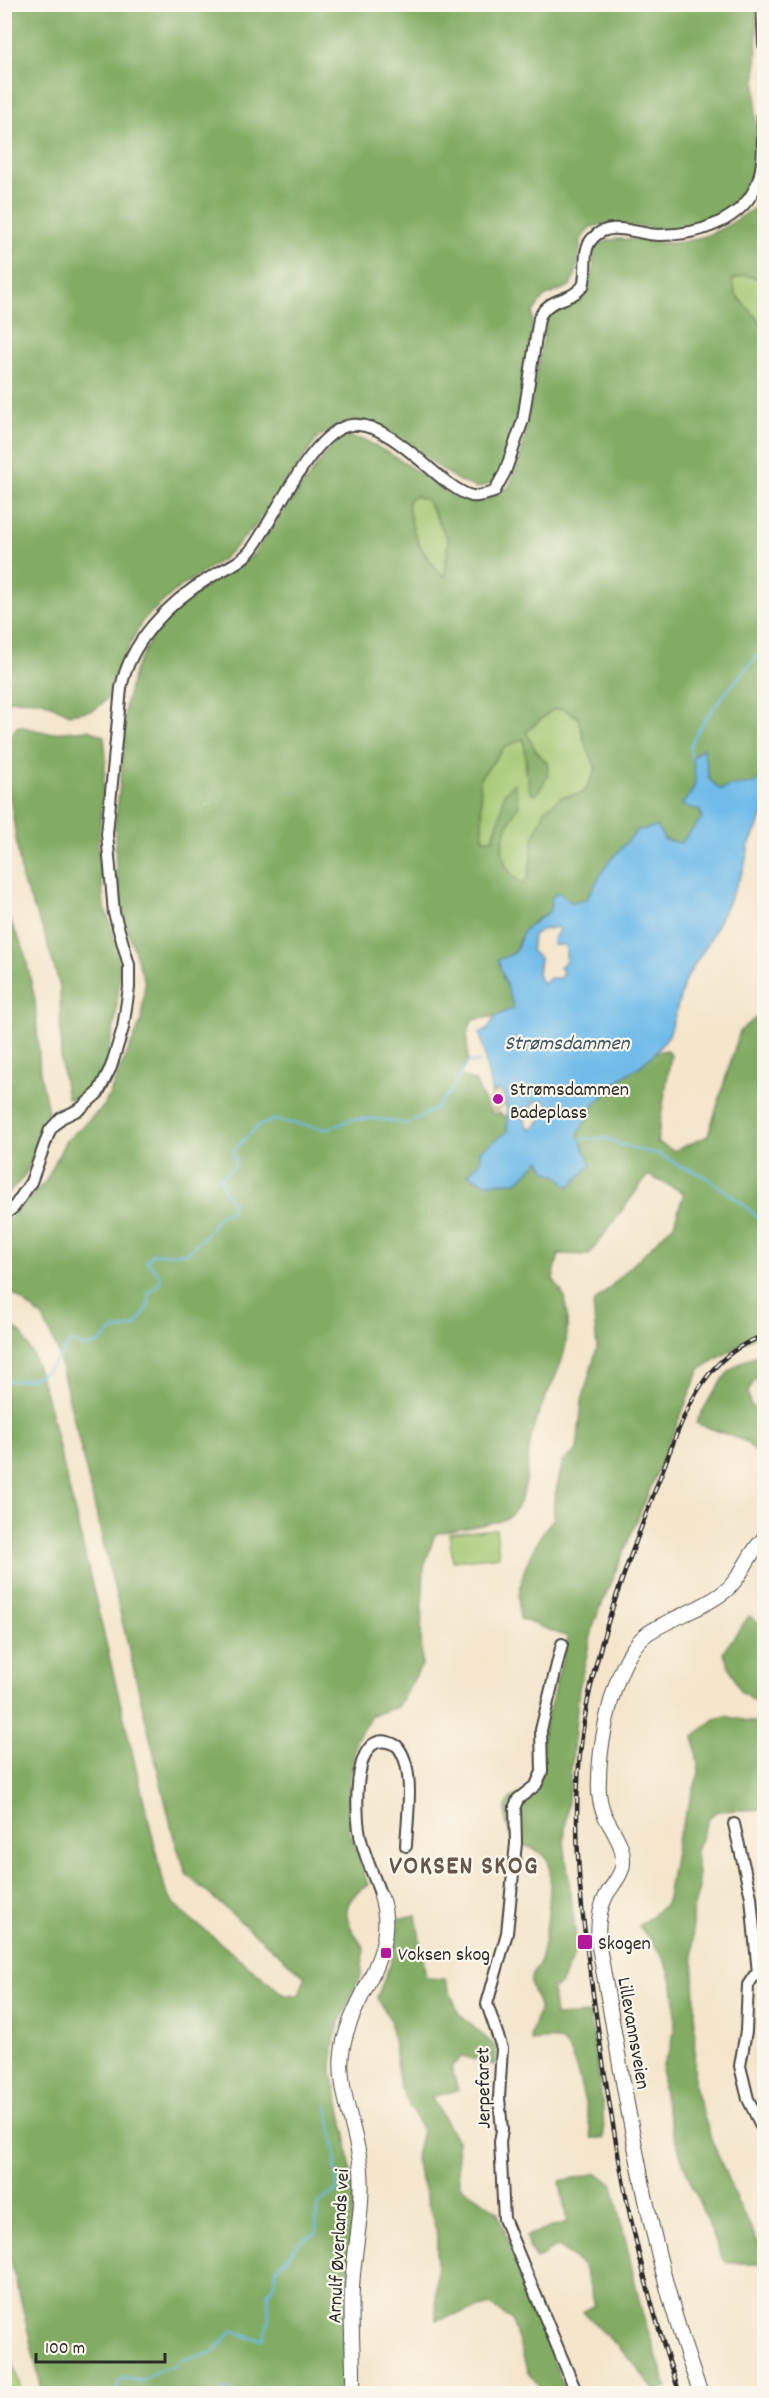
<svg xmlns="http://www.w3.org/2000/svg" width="769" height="2398" font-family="Dekko,sans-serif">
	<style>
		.green { fill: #a3c872; stroke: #677a4e; stroke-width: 1.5 }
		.forest { fill: #82ac64; stroke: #566c48; stroke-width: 1.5; fill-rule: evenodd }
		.sand { fill: #eeda9e; stroke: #8c8264; stroke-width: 1.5 }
		.water { fill: #70bbe9; stroke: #4e738a; stroke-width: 1.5; fill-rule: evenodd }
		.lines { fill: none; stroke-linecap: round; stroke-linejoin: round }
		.stream { stroke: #70bbe9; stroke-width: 2 }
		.minor-casing { stroke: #494743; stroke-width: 14 }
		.tertiary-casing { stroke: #494743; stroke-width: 16 }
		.minor { stroke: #fff; stroke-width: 10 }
		.tertiary { stroke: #fff; stroke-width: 14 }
		.rail-casing { stroke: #2b2b2b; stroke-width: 4.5 }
		.rail { stroke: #fbf7ec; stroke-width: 2; stroke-dasharray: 7; stroke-linecap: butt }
		.poi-dot { fill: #b5179e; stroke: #fbf7ec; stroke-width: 2 }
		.labels { text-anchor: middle; stroke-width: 4.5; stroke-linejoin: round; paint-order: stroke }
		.poi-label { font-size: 20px; fill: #2b2b2b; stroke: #fbf7ec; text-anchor: start }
		.street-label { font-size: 20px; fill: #2b2b2b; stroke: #fbf7ec }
		.water-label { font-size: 21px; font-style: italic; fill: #405664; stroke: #fbf7ec }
		.district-label { font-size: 26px; font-weight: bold; letter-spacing: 1.5px; fill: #67564c; stroke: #fbf7ec }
	</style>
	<rect width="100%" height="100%" fill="#fbf7ec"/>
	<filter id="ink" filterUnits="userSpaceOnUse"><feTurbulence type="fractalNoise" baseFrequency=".0167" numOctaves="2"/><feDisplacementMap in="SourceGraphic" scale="12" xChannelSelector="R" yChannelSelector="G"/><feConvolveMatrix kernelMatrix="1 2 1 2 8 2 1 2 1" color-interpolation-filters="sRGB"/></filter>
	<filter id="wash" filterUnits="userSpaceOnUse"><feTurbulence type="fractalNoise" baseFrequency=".008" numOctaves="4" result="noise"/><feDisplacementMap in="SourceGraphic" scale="24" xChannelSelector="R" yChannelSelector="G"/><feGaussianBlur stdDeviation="1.35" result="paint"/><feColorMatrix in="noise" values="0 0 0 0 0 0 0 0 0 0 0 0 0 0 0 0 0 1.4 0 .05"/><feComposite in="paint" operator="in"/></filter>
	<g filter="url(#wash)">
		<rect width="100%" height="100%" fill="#f4e5cb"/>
		<path class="green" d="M 745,275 L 764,280 L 764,333 L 760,322 L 736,295 L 732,280 Z
			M 415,496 L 427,500 L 448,540 L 445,578 C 422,553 410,535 408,501 Z
			M 563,709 L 578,717 L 586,746 L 596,767 L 592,779 L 583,793 L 561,797 L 534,837 L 528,878 L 522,884 C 492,862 500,832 519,805 L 504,794 L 501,814 L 492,839 L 483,839 L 480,778 L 504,748 L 523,738 L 526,752 L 525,773 L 548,764 L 536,751 L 526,732 L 552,710 Z
			M 496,1529 L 499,1556 L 453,1561 L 449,1534 Z
			M 4,2334 L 22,2393 L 5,2393 Z"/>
		<path class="forest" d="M 5,5 L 757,5 L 755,177 L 740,204 L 717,219 L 694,227 L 665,230 L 612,223 L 590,227 L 582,238 L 576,273 L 570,286 L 544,297 L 533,312 L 528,384 L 506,465 L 495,482 L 477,488 L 459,481 L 390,432 L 355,420 L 338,424 L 317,439 L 254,528 L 223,559 L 177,589 L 143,620 L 131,642 L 109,697 L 94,710 L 70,714 L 43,701 L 8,700 L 5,706 Z
			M 764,189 L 764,280 L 745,275 L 732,280 L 736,295 L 760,322 L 764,333 L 764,773 L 754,784 L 730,786 L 721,790 L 709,779 L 703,748 L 692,758 L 697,780 L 690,795 L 700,810 L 702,818 L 681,843 L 665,840 L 595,885 L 586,900 C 568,902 533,916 523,933 C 515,947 510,962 502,976 L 511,996 L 514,1008 L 496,1016 L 472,1020 L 467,1035 L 468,1062 L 458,1075 L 475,1081 L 488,1108 L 494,1114 L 499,1113 L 508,1118 L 507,1132 L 480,1151 L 481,1161 L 468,1174 L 540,1160 L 546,1171 L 558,1176 L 591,1165 L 578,1135 L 593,1106 L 618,1080 L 640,1066 L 656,1052 L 667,1050 L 671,1055 L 657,1142 L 674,1151 L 708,1136 L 740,1031 L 764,1011 L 764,1333 L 758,1334 L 700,1369 L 594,1623 L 579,1688 L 564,1841 L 577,1948 L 560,1985 L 552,1989 L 555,2016 L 590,2014 L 603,2108 L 604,2138 L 592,2138 C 589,2121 576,2052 564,2044 C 555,2037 542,2040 532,2041 C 529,2028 537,2022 539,2010 C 540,1999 527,1987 532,1975 C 533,1971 538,1969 539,1964 C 547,1938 551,1895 550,1868 C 548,1840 504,1856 506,1813 C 506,1809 506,1802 509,1800 C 516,1794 530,1791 538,1786 L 543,1733 L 568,1637 L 520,1619 C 514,1585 531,1544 554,1518 L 554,1499 L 563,1462 L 577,1450 L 582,1401 L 597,1348 L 593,1304 L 674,1224 L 684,1193 L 648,1175 L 589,1255 L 559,1254 L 553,1279 C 565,1295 566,1300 567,1321 C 569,1367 545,1388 533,1429 C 524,1458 533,1491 510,1516 C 503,1523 448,1531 435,1534 L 424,1567 L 421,1632 L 422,1665 L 397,1707 L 371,1715 L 356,1741 L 350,1780 L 350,1832 L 368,1885 C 335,1904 346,1923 364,1948 L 361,1975 L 339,2024 L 333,2046 L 332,2072 L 346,2135 L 354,2199 L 343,2393 L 43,2393 C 29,2341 20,2289 4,2237 L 5,1321 L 22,1334 L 34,1358 L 47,1397 L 166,1893 L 181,1911 L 284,1995 L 299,1995 L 305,1977 L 187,1875 L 174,1838 L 57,1349 L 43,1318 L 5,1287 L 5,1223 L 46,1181 L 65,1142 L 104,1106 L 141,1022 L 145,983 L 126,925 L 116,874 L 115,826 L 122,766 L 125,706 L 135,669 L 154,633 L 186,598 L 251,557 L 327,452 L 343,436 L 365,440 L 397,458 L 453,497 L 472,502 L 492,497 L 509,487 L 521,455 L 545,328 L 552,308 L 578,297 L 593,272 L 594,247 C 614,231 648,244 672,243 C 707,241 734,223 761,203 ZM 415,496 L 427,500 L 448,539 L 445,577 C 422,559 410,530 408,501 ZM 563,709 L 578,717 L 586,746 L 596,767 L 592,778 L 583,793 L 561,797 L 545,810 L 534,837 L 528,878 L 522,884 C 492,862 501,832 519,805 L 514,783 L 504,794 L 501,814 L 493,839 L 483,839 L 480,778 L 504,748 L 523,738 C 527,756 526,774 530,792 L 536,795 L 547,778 L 548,764 L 536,751 L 526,732 L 552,710 Z
			M 18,726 L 49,733 L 89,730 L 104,736 L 106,757 L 98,846 L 104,905 L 120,954 L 119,986 L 115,1022 L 106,1062 L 94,1087 L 78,1100 L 67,1098 L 61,1064 L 60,987 L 45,935 L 22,880 L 7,777 L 4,742 Z
			M 4,908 L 24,950 L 35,1000 L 40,1072 L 49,1117 L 46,1140 L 22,1179 L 5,1196 Z
			M 764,1353 L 764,1373 L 757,1376 L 748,1392 L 750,1404 L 764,1416 L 764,1461 L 745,1441 L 696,1423 C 715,1390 725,1363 764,1353 Z
			M 749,1616 L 764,1627 L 764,1706 L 740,1691 L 723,1652 Z
			M 726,1716 L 764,1725 L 764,1809 L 717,1811 L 709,1818 L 696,1851 L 699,1888 L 692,1914 L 695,2004 L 694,2086 L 712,2141 L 737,2201 L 757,2240 L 764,2249 L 764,2263 L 727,2263 L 721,2255 C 702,2207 678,2158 667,2108 C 664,2095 659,2075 664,2062 C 666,2056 670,2052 671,2046 C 678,2019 677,1979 662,1956 C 655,1945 647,1936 639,1926 L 666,1904 L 677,1840 L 699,1773 L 694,1736 L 715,1719 Z
			M 416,1915 L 426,1978 L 445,1979 L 459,2014 L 496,2047 L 496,2065 L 462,2056 L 451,2067 L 458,2090 L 431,2097 L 457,2141 L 459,2185 L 497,2211 L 566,2393 L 544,2393 L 528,2373 L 512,2320 L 490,2305 L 436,2320 L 437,2233 L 415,2160 L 422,2131 L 400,2087 L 390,2019 L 377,1998 L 394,1954 L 394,1920 Z
			M 598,2173 L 613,2185 L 642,2313 L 667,2388 L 655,2391 L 631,2360 L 583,2312 L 595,2305 L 584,2267 L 557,2246 L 536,2259 L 529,2249 L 526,2236 L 567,2222 L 560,2181 Z"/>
		<path class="sand" d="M 497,1089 L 504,1093 L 506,1103 L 495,1111 L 489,1103 L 492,1095 Z"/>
		<path class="water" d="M 703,748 L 709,779 L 721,790 L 730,786 L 754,784 L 764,773 L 764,813 L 749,845 L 744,868 L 734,890 L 708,943 L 685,980 L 669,1035 L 656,1052 L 640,1066 L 618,1080 L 593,1106 L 578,1135 L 591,1165 L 569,1187 L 558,1176 L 546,1171 L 540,1160 L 517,1182 L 484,1183 L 468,1174 L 481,1161 L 480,1151 L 507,1132 L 508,1118 L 504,1094 L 497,1090 L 492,1095 L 480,1032 L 486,1031 L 496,1016 L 514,1008 L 498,960 L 515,953 L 524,930 L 549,912 L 552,897 L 558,892 L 571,902 L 586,900 L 608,863 L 638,830 L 657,827 L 665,840 L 681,843 L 702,818 L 700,810 L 681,805 C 698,788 697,781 692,758 ZM 557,927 L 559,930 L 553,940 L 553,945 L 564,945 L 566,949 L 566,961 L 560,967 L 563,972 L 560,978 L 551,978 L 542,983 L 538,974 L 540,958 L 531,951 L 533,935 L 541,930 ZM 541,1100 L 547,1102 L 548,1111 L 532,1130 L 526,1125 L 525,1118 L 534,1102 Z"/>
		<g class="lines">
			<path class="stream" d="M 692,758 C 691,757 690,750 690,749 C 693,727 748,666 764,649
				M 580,1139 L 604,1138 L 638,1150 L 657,1153 L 674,1162 L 678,1166 L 692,1170 L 709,1179 L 746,1206 L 764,1225
				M 4,1380 C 38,1384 52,1370 69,1343 L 77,1343 L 81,1347 L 98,1344 L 114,1330 L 135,1327 L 149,1305 L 149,1292 L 160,1283 L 159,1274 L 147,1261 L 153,1254 L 187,1253 L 205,1236 L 221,1214 L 231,1212 L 233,1203 L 225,1193 L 220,1177 L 236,1166 L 233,1151 L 258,1126 L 274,1120 L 326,1129 L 354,1119 L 379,1119 L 407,1124 L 435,1109 L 452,1089 L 468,1062 L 480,1062
				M 116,2394 L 119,2381 L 124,2378 L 142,2381 L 159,2370 L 172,2367 L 181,2360 L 212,2353 L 233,2330 L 251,2338 L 263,2339 L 269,2320 L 268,2292 L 273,2286 L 277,2268 L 302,2240 L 316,2234 C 317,2209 313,2203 337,2191 L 335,2150 L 328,2105
				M 219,2394 L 225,2390 L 237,2394"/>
		</g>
	</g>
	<g filter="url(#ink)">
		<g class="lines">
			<defs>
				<path id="minor" d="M 762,4 L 764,45
					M 4,1215 L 14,1207 L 31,1182 L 50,1130 L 61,1118 L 80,1109 L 98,1093 L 111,1067 L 123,1028 L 129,988 L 129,965 L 114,913 L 107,834 L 121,688 C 130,642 169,602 209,578 C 223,569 241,563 251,550 C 273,522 313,428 352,425 C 385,422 423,465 448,483 C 455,488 463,494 472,496 C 479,497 487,494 494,492 L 505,472 L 523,420 L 539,318 C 549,296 569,303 583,286 C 588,272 581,249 593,238 C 610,219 638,235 659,235 C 698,235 744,221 758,181 C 767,154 760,126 764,99
					M 562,1644 L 541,1730 L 542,1772 L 536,1785 L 518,1799 L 515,1806 L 516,1843 L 507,1933 L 487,2004 L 502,2048 L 499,2098 L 502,2130 L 500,2142 L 504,2219 L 577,2394
					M 734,1824 L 751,1897 L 758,1974
					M 381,1897 C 375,1877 364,1857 360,1835 C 355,1811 352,1720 397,1746 C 416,1767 407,1819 406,1846
					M 764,1972 L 754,1976 L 748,1985 L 746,2031 L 740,2066 L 748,2099 L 764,2132"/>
				<path id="tertiary" d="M 353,2394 C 354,2358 350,2323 352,2288 C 354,2248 364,2210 361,2170 C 358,2132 337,2090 342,2053 C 348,1998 401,1956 381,1897
					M 701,2394 C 648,2253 626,2094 599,1947 C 597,1928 598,1910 607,1894 C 613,1884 623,1874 623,1862 C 624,1845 612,1830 605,1816 C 600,1805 598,1792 599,1780 C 599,1741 615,1656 648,1633 C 672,1617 701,1610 724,1592 C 742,1578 748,1554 764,1538"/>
			</defs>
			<use href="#minor" class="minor-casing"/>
			<use href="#tertiary" class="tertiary-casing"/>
			<use href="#minor" class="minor"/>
			<use href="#tertiary" class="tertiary"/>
			<defs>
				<path id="rail" d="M 680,2394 C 638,2275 618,2165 600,2042 C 584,1933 567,1832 584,1722 C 597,1639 628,1563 657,1485 C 680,1427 698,1356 764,1336"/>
			</defs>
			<use href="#rail" class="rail-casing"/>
			<use href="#rail" class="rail"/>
		</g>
	</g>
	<g class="poi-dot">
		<circle cx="498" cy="1099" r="6"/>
		<rect x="577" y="1934" width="16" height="16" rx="3"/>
		<rect x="380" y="1947" width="12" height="12" rx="3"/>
	</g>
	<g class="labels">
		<g class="poi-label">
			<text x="510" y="1095">Strømsdammen<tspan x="510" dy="23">Badeplass</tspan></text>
			<text x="598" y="1949">Skogen</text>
			<text x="398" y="1960">Voksen skog</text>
		</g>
		<g class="street-label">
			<text transform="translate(635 2033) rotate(80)" y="7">Lillevannsveien</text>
			<text transform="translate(482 2088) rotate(-91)" y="7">Jerpefaret</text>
			<text transform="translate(337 2246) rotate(-87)" y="7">Arnulf Øverlands vei</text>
		</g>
		<g class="water-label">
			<text x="567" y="1049">Strømsdammen</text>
		</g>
		<g class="district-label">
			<text x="464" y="1873">VOKSEN SKOG</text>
		</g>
	</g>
	<rect width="769" height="2398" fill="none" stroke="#fbf7ec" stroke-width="24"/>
	<path d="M36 2353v9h129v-9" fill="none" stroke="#2b2b2b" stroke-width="3"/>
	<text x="45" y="2353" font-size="18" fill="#2b2b2b" stroke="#fbf7ec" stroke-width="4.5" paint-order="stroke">100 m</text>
</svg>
